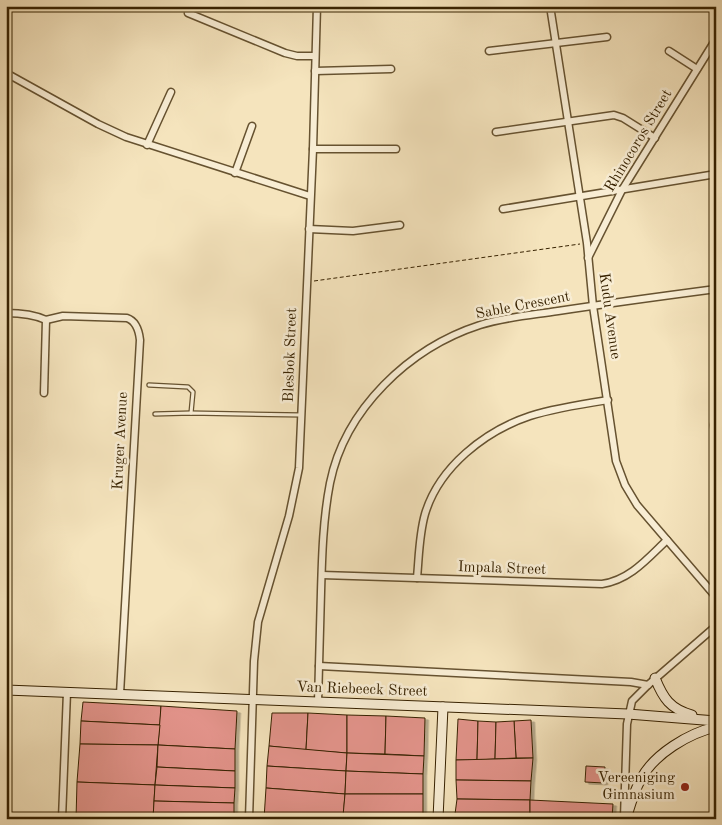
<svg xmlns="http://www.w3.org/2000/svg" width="722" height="825" font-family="'Old Standard TT',serif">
  <defs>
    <filter id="shadow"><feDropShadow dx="3.5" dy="2" stdDeviation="0" flood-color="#0004"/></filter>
  </defs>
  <rect width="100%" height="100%" fill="#f5e4bd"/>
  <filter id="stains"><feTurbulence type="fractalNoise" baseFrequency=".004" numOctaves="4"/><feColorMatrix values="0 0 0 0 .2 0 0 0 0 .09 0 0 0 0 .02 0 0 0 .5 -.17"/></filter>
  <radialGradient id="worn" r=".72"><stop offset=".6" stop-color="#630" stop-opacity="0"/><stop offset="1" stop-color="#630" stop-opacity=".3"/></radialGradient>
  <g fill="#e2938a" stroke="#372201" filter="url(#shadow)">
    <path d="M83,702l78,4 -1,19 -79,-4z"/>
    <path d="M161,706l76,5 -2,38 -77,-4z"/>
    <path d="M272,713h36l-2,37 -37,-4z"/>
    <path d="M308,713l39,2v38l-41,-3z"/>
    <path d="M347,715l39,1 -1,38 -38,-1z"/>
    <path d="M386,716l39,2 -1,38 -39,-2z"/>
    <path d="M458,719l20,2 -1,39h-21z"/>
    <path d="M531,720l2,38h-17l-2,-37z"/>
    <path d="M81,721l79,4 -2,20 -78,-1z"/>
    <path d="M478,721l18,1 -1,37 -18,1z"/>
    <path d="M514,721l2,37 -21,1 1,-37z"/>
    <path d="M80,744l78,1 -3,40 -78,-3z"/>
    <path d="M158,745l77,4v22l-78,-4z"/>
    <path d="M269,746l78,7 -1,18 -79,-5z"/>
    <path d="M347,753l77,3 -1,18 -77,-3z"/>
    <path d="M533,758l-2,23 -75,-1v-20z"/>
    <path d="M267,766l79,5 -1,23 -79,-6z"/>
    <path d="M586,766l19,1 -1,16 -19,-1z"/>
    <path d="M157,767l78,4v17l-80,-3z"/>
    <path d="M346,771l77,3v20h-78z"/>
    <path d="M456,780l75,1 -1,19 -73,-1z"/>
    <path d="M77,782l78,3 -2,34h-77z"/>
    <path d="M155,785l80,3 -1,15 -80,-2z"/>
    <path d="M266,788l79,6 -2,25h-79z"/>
    <path d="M345,794h78v23l-80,-1z"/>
    <path d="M457,799l73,1v17l-75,-3z"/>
    <path d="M530,800l83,4 -1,15h-82z"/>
    <path d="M154,801l80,2v16h-81z"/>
    <path d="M455,814l75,3v2h-75z"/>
    <path d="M343,816l80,1v2h-80z"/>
  </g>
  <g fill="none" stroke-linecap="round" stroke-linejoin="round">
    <g stroke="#665230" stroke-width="5.5">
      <g id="lane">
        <path d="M149,385l39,2 5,5 -2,21"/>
        <path d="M155,414l36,-1 110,2"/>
      </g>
    </g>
    <g stroke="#665230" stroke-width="9">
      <g id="street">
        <path d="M550,6l37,237 6,63 23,155 9,24 12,20 79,92"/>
        <path d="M188,13l97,40 12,3h18"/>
        <path d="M489,51l118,-14"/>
        <path d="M669,51l28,18"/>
        <path d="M315,71l76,-2"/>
        <path d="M6,73l92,51 28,13 184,59"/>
        <path d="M496,132l118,-17 9,3 32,20"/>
        <path d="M147,145l24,-53"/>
        <path d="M313,149h83"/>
        <path d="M235,173l17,-47"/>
        <path d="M503,209l213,-35"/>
        <path d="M309,229l44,2 47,-6"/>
        <path d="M588,258l34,-68 94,-151"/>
        <path d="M6,313c15,0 27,1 40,7l17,-4 64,2c9,3 12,13 13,22l-20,354"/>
        <path d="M44,393l2,-73"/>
        <path d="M716,414l-2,11 2,16"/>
        <path d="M322,575l280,9c28,-4 46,-26 65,-44"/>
        <path d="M417,578c2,-21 2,-43 8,-64 14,-47 60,-83 105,-98 25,-8 52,-12 78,-16"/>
        <path d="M319,666l312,16 17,3"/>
        <path d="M318,702c1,-37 2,-73 3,-110 1,-36 2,-73 9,-109 15,-74 79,-135 150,-158 25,-8 52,-10 78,-14 53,-8 105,-15 158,-22"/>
        <path d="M624,818l3,-94 5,-23 16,-16 68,-59"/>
        <path d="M62,819l5,-127"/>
        <path d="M249,819l5,-158 4,-39 31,-106 10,-48 14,-319 4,-143"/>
      </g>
    </g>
    <g stroke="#372201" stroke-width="11">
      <g id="secondary">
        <path d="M655,678c8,20 15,31 37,37"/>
        <path d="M6,690l622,24 88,7"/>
        <path d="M438,819l5,-112"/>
        <path d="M626,819c4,-13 8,-28 15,-40 13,-25 48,-46 75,-52"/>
      </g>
    </g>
    <path stroke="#372201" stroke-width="1" stroke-dasharray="4 2.5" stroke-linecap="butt" d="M314,281l266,-37"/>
    <use href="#lane" stroke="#f8edd4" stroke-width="3"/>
    <use href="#street" stroke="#f8edd4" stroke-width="6"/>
    <use href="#secondary" stroke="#f8edd4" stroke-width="9"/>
  </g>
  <circle fill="#8f2418" stroke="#f8edd4" stroke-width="2" cx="685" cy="787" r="5"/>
  <g text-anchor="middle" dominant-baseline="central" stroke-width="5" stroke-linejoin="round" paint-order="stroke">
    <g font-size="15" fill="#372201" stroke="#f8edd4">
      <text transform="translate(639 141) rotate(-59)">Rhinocoros Street</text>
      <text transform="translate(523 306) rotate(-11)">Sable Crescent</text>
      <text transform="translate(609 316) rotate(82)">Kudu Avenue</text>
      <text transform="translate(291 355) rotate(-88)">Blesbok Street</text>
      <text transform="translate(121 441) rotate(-87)">Kruger Avenue</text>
      <text transform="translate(502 569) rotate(2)">Impala Street</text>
      <text transform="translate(362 690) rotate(2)">Van Riebeeck Street</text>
    </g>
    <g font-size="15" fill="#372201" stroke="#f8edd4" text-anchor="end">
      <text x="675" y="778">Vereeniging<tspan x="675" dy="17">Gimnasium</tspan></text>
    </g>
  </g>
  <rect width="722" height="825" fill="none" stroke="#f5e4bd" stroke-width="25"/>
  <rect x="8" y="8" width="707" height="810" fill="none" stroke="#372201" stroke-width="2.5"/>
  <rect x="12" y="12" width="697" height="800" fill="none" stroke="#372201"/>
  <rect width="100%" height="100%" filter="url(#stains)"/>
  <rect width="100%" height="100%" fill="url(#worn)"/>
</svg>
